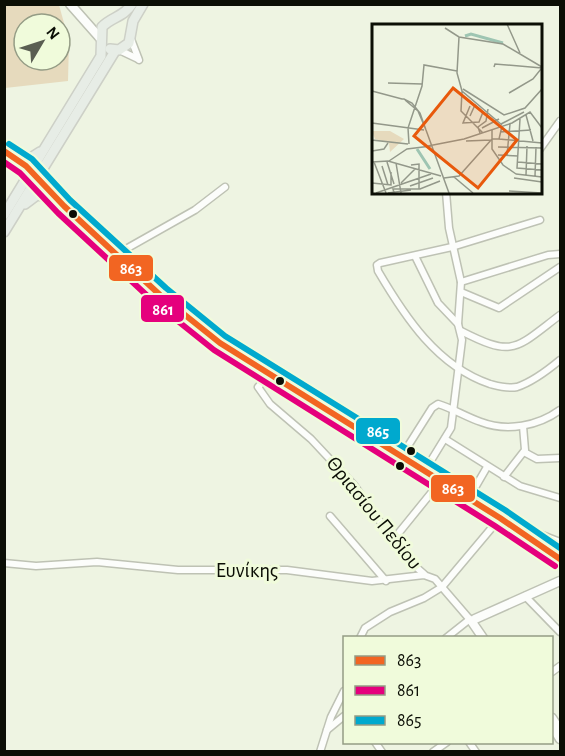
<svg xmlns="http://www.w3.org/2000/svg" width="565" height="756" font-family="'Alegreya Sans',sans-serif">
  <rect width="100%" height="100%" fill="#eef4e2"/>
  <path fill="#e6dabd" fill-rule="evenodd" d="M4,5h55l10,36 -1,40 -63,7zM24,24h36v36h-36z"/>
  <g fill="none" stroke-linecap="round" stroke-linejoin="round">
    <g stroke="#bec2b4" stroke-width="9">
      <g id="street">
        <path d="M131,39l8,21"/>
        <path d="M119,50l19,9"/>
        <path d="M540,149l20,-28"/>
        <path d="M540,220l-88,27 -72,16 -3,2 1,6c27,46 59,95 112,113 8,2 18,5 27,3 15,-5 31,-17 43,-27"/>
        <path d="M117,254l78,-44 30,-23"/>
        <path d="M415,256l23,47 20,21"/>
        <path d="M461,282l87,-27 12,-1"/>
        <path d="M461,292l38,16 61,-41"/>
        <path d="M461,331c53,27 54,18 99,-16"/>
        <path d="M268,376l-10,11 12,17 41,35 43,46 53,74 17,15"/>
        <path d="M445,439l75,47 40,12"/>
        <path d="M524,452l13,7 23,-1"/>
        <path d="M401,457l31,-49 6,-4c14,4 28,13 43,18 26,10 57,4 79,-12"/>
        <path d="M424,472l27,-44 11,-88 -4,-16 3,-42 -12,-54 -3,-36"/>
        <path d="M504,477l21,-27 -2,-24"/>
        <path d="M469,498l18,-31"/>
        <path d="M330,516l56,65"/>
        <path d="M523,533l19,2 18,7"/>
        <path d="M393,540l47,-58"/>
        <path d="M4,563l32,3 61,-4 81,8h109l85,11 52,-6 11,4 37,43"/>
        <path d="M525,596l35,36"/>
        <path d="M360,638l5,-10 25,-16 34,-14 18,-11 58,-69"/>
        <path d="M446,638l24,-19"/>
        <path d="M552,672l8,-6"/>
        <path d="M327,730l17,-14"/>
        <path d="M375,742l7,10"/>
        <path d="M469,742l7,10"/>
        <path d="M320,752l11,-35 13,-26"/>
        <path d="M433,752l14,-10"/>
      </g>
    </g>
    <g stroke="#bec2b4" stroke-width="11">
      <g id="secondary">
        <path d="M70,4l30,34"/>
        <path d="M4,151c24,27 51,47 77,71 46,42 90,87 141,123 109,76 230,136 338,214"/>
        <path d="M14,157l41,38"/>
        <path d="M483,638l-11,-16 3,-3 85,-38"/>
        <path d="M552,718l8,12"/>
        <path d="M552,726l8,13"/>
      </g>
    </g>
    <g stroke="#cdd0c7" stroke-width="12">
      <g id="primary">
        <path d="M110,49l9,1 10,-7 4,-22 10,-17"/>
        <path d="M16,158l13,1 11,-7"/>
        <path d="M25,204l12,-9 13,2"/>
        <path d="M4,215l97,-159 1,-29c9,-10 22,-10 30,-23"/>
        <path d="M4,232l111,-181"/>
      </g>
    </g>
    <use href="#street" stroke="#fcfdfb" stroke-width="6"/>
    <use href="#secondary" stroke="#fcfdfb" stroke-width="8"/>
    <use href="#primary" stroke="#e7ede6" stroke-width="9"/>
    <g stroke="#f0fbdb" stroke-width="10">
      <path id="bus-1" d="M4,151l22,15 38,40 96,89 60,48 280,175 60,41"/>
    </g>
    <g stroke="#f0fbdb" stroke-width="10">
      <path id="bus-2" d="M4,162l16,11 38,40 96,89 60,48 281,176 60,40"/>
    </g>
    <g stroke="#f0fbdb" stroke-width="10">
      <path id="bus-3" d="M9,144l23,15 38,41 96,88 59,48 280,174 55,38"/>
    </g>
    <use href="#bus-1" stroke="#f26522" stroke-width="6"/>
    <use href="#bus-2" stroke="#e5007d" stroke-width="6"/>
    <use href="#bus-3" stroke="#00a9ce" stroke-width="6"/>
  </g>
  <g fill="#0b0e05" stroke="#f0fbdb" stroke-width="2">
    <circle cx="73" cy="214" r="5"/>
    <circle cx="280" cy="381" r="5"/>
    <circle cx="411" cy="451" r="5"/>
    <circle cx="400" cy="466" r="5"/>
  </g>
  <g text-anchor="middle" dominant-baseline="central" stroke-width="6" stroke-linejoin="round" paint-order="stroke">
    <g font-size="21" fill="#0b0e05" stroke="#f0fbdb">
      <text transform="translate(374 513) rotate(51)">Θριασίου Πεδίου</text>
      <text x="247" y="570">Ευνίκης</text>
    </g>
  </g>
  <g transform="translate(372 24)">
    <rect width="170" height="170" fill="#eef4e2"/>
    <path d="M0,107h18l14,8 -14,13 -1,-9 -14,-4z" fill="#e6dabd"/>
    <path fill="none" stroke="#9ec5b2" stroke-width="3" d="M93,12l6,-2 32,9M45,125l13,20"/>
    <path fill="none" stroke="#93988a" stroke-width="1.5" d="M135,0l13,29M73,4l14,9 44,7 39,23M87,13l-2,36 5,18 40,34M122,43l1,-3 47,4M16,59l34,1M91,65l41,26 21,-7 17,-19M0,67l30,8h2l8,4 8,10 6,17 -8,-19 -13,-11M90,67l-1,20 22,22M137,69l24,-14 8,-10M98,82l-7,17 16,-1 4,-10M154,91l7,26M98,92l5,-11 9,8M148,95l-3,49 25,2M0,99l52,7M129,100l23,-12M130,102l-3,13 43,4M110,104l17,-9M54,106l23,63M120,106v19l11,16 13,9M128,108l31,-2M108,109l-2,-6 8,-6 2,-12M0,111v5l36,4M94,117l25,-1M37,120l-1,-16 14,-42 2,-21 33,6M56,122l36,-7 48,-16 18,-11 12,16M126,123l44,1M0,127l12,-2 4,-6M126,131l20,1M135,131l3,-31M17,137l18,-12 24,-3M0,138l16,-1 53,15M2,138l12,31M15,138l7,22M146,138l24,2M24,139l5,30M39,141l8,-1v25M10,142l6,19M144,150l26,3M154,151l1,-29M163,152l1,-29M82,153l19,16M72,154l15,-2 33,-37h7M142,154l28,4M0,159l19,2v-13M29,159l14,-14M38,162l23,-8M137,167l33,2M4,169l55,-19M16,169l23,-3M22,169l-1,-4h27l20,-8"/>
    <path fill="#e8590c" fill-opacity="0.15" stroke="#e8590c" stroke-width="3" d="M81,64l64,52 -39,48 -64,-52z"/>
    <rect width="170" height="170" fill="none" stroke="#0b0e05" stroke-width="3"/>
  </g>
  <g stroke="#f0fbdb" stroke-width="2">
    <rect x="108" y="254" width="46" height="28" rx="6" fill="#f26522"/>
    <rect x="140" y="294" width="45" height="29" rx="6" fill="#e5007d"/>
    <rect x="355" y="417" width="46" height="28" rx="6" fill="#00a9ce"/>
    <rect x="430" y="474" width="46" height="29" rx="6" fill="#f26522"/>
  </g>
  <g font-size="16" text-anchor="middle" font-weight="bold" fill="#fff">
    <text x="131" y="274">863</text>
    <text x="163" y="315">861</text>
    <text x="378" y="437">865</text>
    <text x="453" y="494">863</text>
  </g>
  <rect width="565" height="756" fill="none" stroke="#0b0e05" stroke-width="12"/>
  <rect x="343" y="636" width="210" height="108" fill="#f0fbdb" stroke="#949c85" stroke-width="1.5"/>
  <rect x="355" y="656" width="30" height="9" fill="#f26522" stroke="#949c85" stroke-width="1.5"/>
  <text x="397" y="666" font-size="18" fill="#0b0e05">863</text>
  <rect x="355" y="686" width="30" height="9" fill="#e5007d" stroke="#949c85" stroke-width="1.5"/>
  <text x="397" y="696" font-size="18" fill="#0b0e05">861</text>
  <rect x="355" y="716" width="30" height="9" fill="#00a9ce" stroke="#949c85" stroke-width="1.5"/>
  <text x="397" y="726" font-size="18" fill="#0b0e05">865</text>
  <g transform="translate(42 42) rotate(51)"><circle r="28" fill="#f0fbdb" stroke="#949c85" stroke-width="1.5"/>
  <path d="M0-4.5L10 22L0 15L-10 22Z" fill="#5a5e52"/>
  <text y="-9" font-size="16" font-weight="bold" text-anchor="middle" fill="#0b0e05">N</text>
  </g>
</svg>
